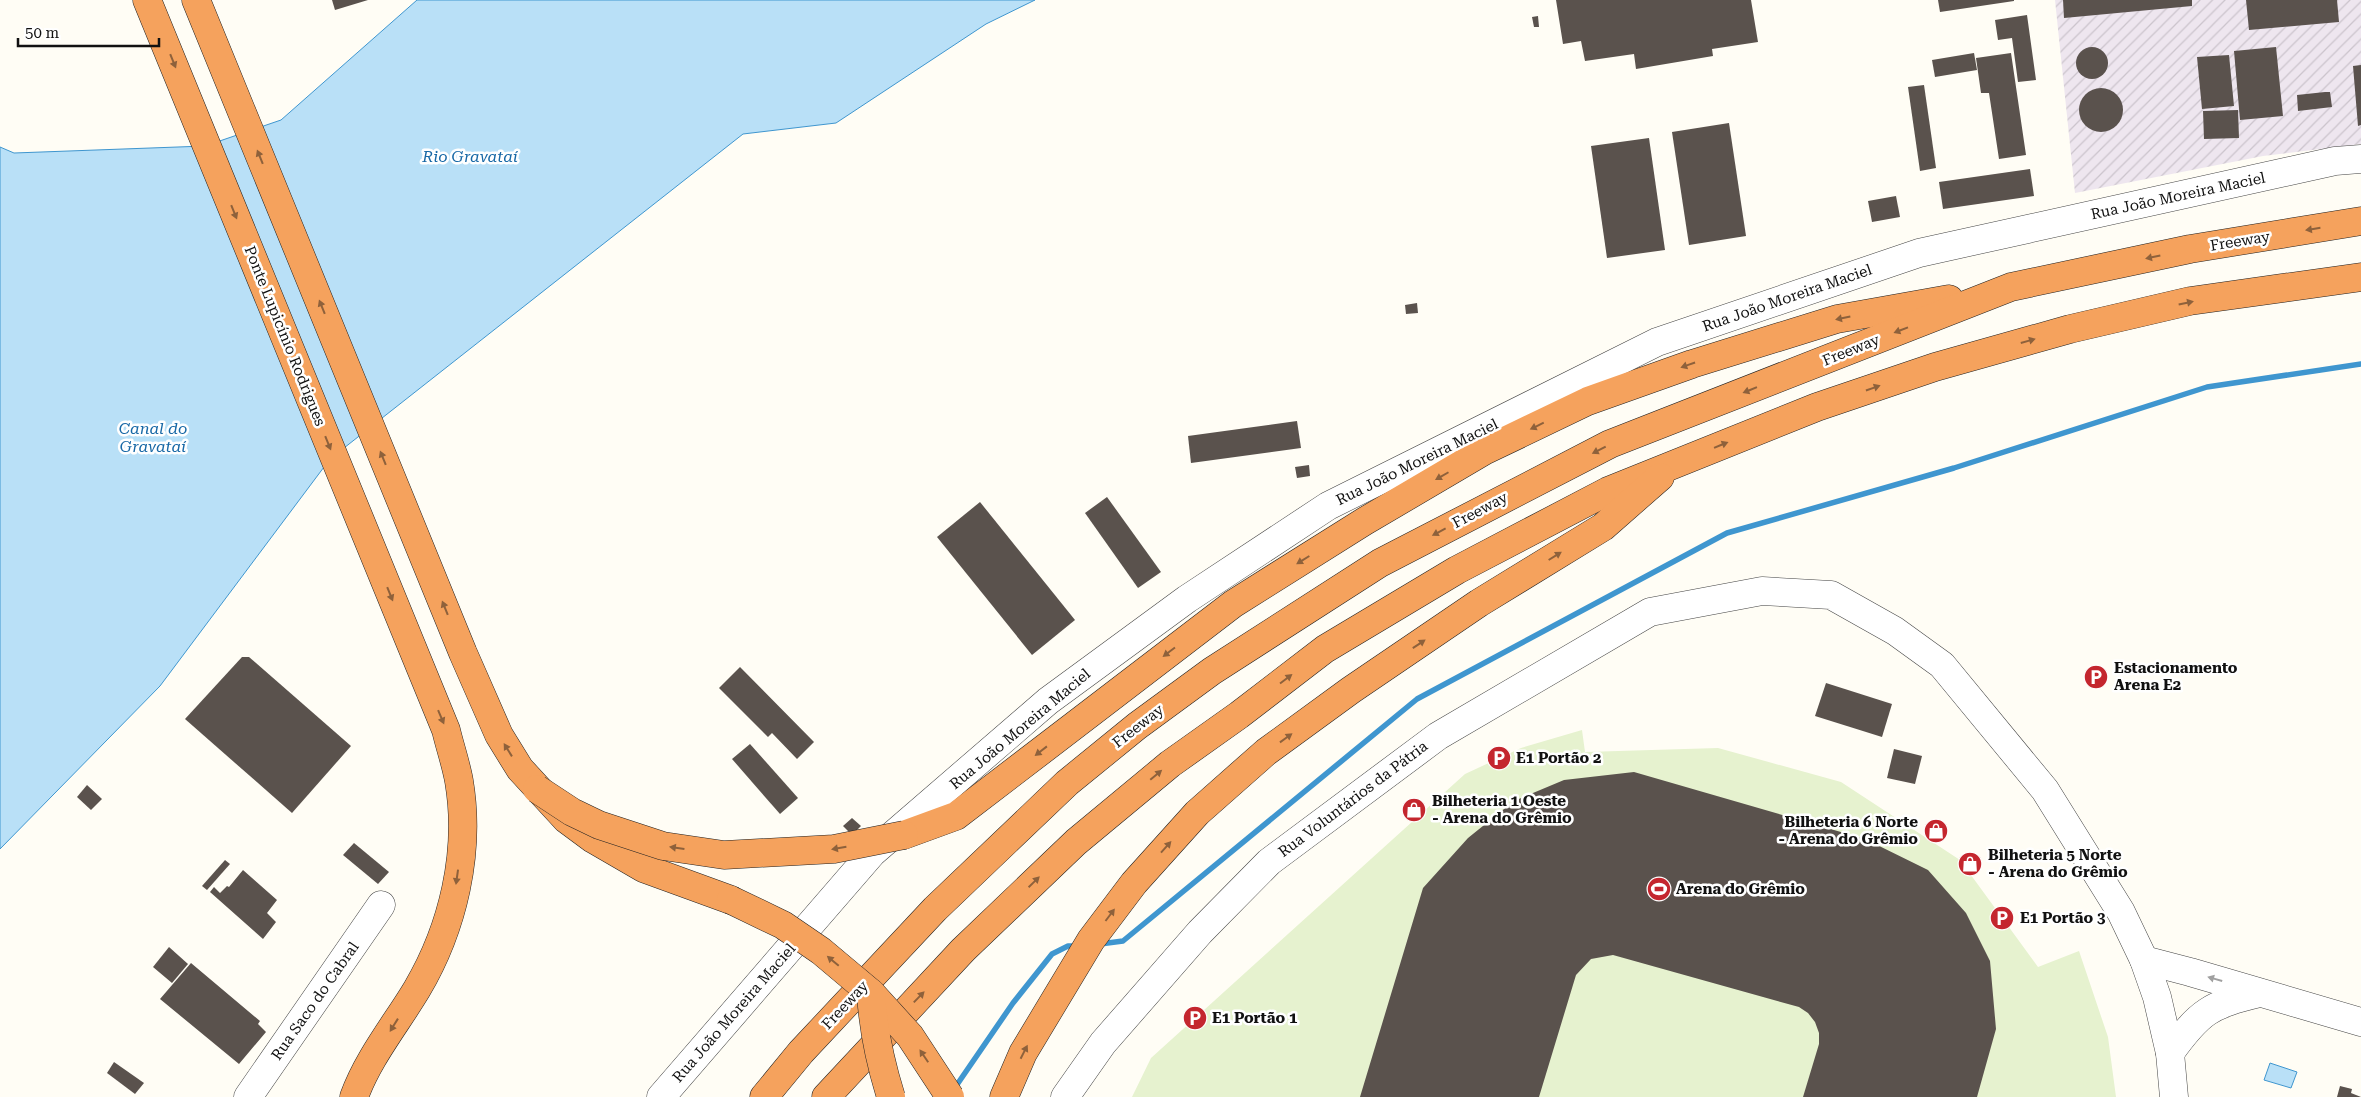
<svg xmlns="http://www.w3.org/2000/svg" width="2361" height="1097" font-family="'Roboto Serif',serif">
  <defs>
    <pattern id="industrial-furrows" width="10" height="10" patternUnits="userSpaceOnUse" patternTransform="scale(1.25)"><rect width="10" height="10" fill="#eee6ef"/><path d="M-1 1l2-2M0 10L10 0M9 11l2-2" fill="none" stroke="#cbc4cc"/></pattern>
  </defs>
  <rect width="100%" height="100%" fill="#fffdf5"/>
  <path fill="url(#industrial-furrows)" d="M2055,0h306v144l-98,12 -188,37z"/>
  <path fill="#e6f2cf" d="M1582,730l3,22 133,-4 123,34 119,78 78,107 41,-16 29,86 8,60h-984l19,-39 314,-284 56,-26z"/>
  <g fill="#b9e0f7" stroke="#3f96cf">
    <path d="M417,0h618l-49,24 -150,99 -93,11 -413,325 -170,227 -160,163v-702l14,6 191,-7 76,-26z"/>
    <path d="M2270,1063l27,9 -6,16 -27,-8z"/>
  </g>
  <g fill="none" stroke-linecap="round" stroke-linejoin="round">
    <g stroke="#3f96cf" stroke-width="5.5">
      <path d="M1100,944l23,-3 294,-242 310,-166 227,-65 253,-81 154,-23"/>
      <path d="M954,1089l59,-86 39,-49 16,-8h11"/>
    </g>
  </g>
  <g fill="#5a524d">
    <path d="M332,0h36l-33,10z"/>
    <path d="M1556,0h195l7,42 -46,7 1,7 -77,13 -2,-15 -49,7 -4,-20 -18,3z"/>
    <path d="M1938,0h76v1l-74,11z"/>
    <path d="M2063,0h129v6l-128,12z"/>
    <path d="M2246,0h91l2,22 -90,8z"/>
    <path d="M2027,15l9,65 -18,2 -6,-44 -14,2 -3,-20z"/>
    <path d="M1538,16l1,11h-5l-2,-10z"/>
    <circle cx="2092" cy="63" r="16"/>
    <path d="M2276,47l7,69 -43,4 -6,-69z"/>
    <path d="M1974,53l3,17 -42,7 -3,-17z"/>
    <path d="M2011,53l15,102 -27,4 -10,-66h-8l-5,-35z"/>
    <path d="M2229,55l5,51 -32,3 -5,-52z"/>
    <path d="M2361,65v60l-3,1 -5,-60z"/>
    <path d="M1924,85l12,83 -16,3 -12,-84z"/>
    <circle cx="2101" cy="110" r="22"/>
    <path d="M2325,92h5l2,15 -34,4 -1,-16z"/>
    <path d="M2238,110l1,28 -35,1 -1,-28z"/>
    <path d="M1729,123l17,113 -57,9 -17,-113z"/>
    <path d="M1649,138l16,112 -58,8 -16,-112z"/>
    <path d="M2030,169l4,27 -91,13 -4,-27z"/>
    <path d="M1896,196l4,21 -28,5 -4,-21z"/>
    <path d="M1417,303l1,10 -12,1 -1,-9z"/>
    <path d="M1297,421l4,27 -110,15 -3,-27z"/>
    <path d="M1309,465l1,11 -13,2 -2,-11z"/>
    <path d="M1107,497l54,75 -23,16 -53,-75z"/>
    <path d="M980,502l95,118 -43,35 -95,-118z"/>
    <path d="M242,657h7l102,89 -59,67 -107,-94z"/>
    <path d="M740,667l74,75 -17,17 -25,-26 -4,4 -49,-49z"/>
    <path d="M1826,683l66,21 -10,33 -67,-21z"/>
    <path d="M750,744l48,54 -18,16 -48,-55z"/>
    <path d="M1894,749l28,7 -7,28 -28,-6z"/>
    <path d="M1634,772l231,67 63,31 38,43 24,48 6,68 -19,68h-174l16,-53v-11l-4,-11 -7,-9 -9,-6 -186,-52 -22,4 -15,16 -37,122h-179l63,-209 45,-50 46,-37 50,-21z"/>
    <path d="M87,785l15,14 -11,11 -14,-13z"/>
    <path d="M852,818l9,8 -9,9 -9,-9z"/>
    <path d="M354,843l35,29 -11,12 -35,-29z"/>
    <path d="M225,860l5,4 -23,26 -5,-4z"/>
    <path d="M243,870l34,30 -10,13 9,9 -13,17 -53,-47 4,-5 6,6 7,-7 2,1z"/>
    <path d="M169,947l19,17 -16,19 -19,-16z"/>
    <path d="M191,963l69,58 -2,3 8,8 -27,32 -79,-65z"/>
    <path d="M114,1062l30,21 -9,11 -28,-21z"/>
    <path d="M2340,1086l12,3 -1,4 10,4h-24z"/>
  </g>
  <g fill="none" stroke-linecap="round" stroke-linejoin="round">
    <g stroke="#444" stroke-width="29">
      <g id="minor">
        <path d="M2144,960l46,12 171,50"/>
        <path d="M2170,1053c30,-42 40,-48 90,-60"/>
        <path d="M248,1097l133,-192"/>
        <path d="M661,1097l211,-244 176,-152 139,-102 141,-93 329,-164 262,-89 416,-92 26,-2"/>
        <path d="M1065,1097l38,-54 97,-111 69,-70 169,-126 212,-124 112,-21 69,4 64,36 47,34 103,125 76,122 23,48 13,37 13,56 4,44"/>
      </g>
    </g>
    <g stroke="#222" stroke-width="29">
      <g id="highway">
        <path d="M147,0l299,730c4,17 10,34 13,51 12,71 -6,147 -42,208 -21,35 -49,69 -63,108"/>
        <path d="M196,0l267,653 36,82 21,34 46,50 27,20 50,29 88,32"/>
        <path d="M904,835l52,-19 277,-212 132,-83 119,-70 104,-50 104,-37 145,-45 112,-20"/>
        <path d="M764,1097l37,-45 134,-143 132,-126 70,-57 75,-55 168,-108 230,-119 401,-157 179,-38 171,-28"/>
        <path d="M826,1097l137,-147 113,-108 94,-78 69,-49 86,-66 132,-79 151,-79 209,-84 118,-40 135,-38 120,-28 171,-24"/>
        <path d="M1004,1097l19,-44 68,-113 43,-57 63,-70 69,-61 85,-62 128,-87 124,-76 57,-50"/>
      </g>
    </g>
    <use href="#minor" stroke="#fff" stroke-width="28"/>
    <use href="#highway" stroke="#f5a25d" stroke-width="28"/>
    <g stroke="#222" stroke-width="29" stroke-linecap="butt">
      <g id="highway-bridge">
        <path d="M537,789l35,23 27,13 64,21 61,9 110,-6 70,-14"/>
        <path d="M731,900l52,25 38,26 50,42 39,43 40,61"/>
        <path d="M871,993c2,36 9,69 20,104"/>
      </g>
    </g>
    <use href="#highway-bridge" stroke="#f5a25d" stroke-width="28"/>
  </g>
  <defs><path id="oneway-solid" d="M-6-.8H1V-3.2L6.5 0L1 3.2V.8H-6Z" transform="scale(1.25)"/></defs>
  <g fill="#8e613b">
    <use href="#oneway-solid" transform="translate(173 61) rotate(68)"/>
    <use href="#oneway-solid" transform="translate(260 157) rotate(-112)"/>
    <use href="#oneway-solid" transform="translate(234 212) rotate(68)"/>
    <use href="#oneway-solid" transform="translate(2313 229) rotate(171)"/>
    <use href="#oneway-solid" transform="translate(2153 257) rotate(168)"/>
    <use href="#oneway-solid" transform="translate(2186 303) rotate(-12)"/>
    <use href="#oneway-solid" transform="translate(322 307) rotate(-112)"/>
    <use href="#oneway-solid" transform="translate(1843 318) rotate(168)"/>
    <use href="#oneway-solid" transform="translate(1901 330) rotate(159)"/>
    <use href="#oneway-solid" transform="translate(2028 341) rotate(-16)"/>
    <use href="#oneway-solid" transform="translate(1688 365) rotate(161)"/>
    <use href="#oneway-solid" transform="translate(1873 388) rotate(-19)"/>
    <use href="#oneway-solid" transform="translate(1750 390) rotate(158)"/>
    <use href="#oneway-solid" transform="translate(1537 426) rotate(154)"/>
    <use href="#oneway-solid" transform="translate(328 443) rotate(68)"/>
    <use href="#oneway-solid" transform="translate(1721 445) rotate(-22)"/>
    <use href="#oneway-solid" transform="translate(1599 450) rotate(153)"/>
    <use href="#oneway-solid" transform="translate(383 458) rotate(-112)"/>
    <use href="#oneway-solid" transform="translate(1442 476) rotate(150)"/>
    <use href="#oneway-solid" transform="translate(1439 532) rotate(152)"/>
    <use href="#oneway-solid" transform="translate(1555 556) rotate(-32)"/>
    <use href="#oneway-solid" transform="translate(1303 560) rotate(148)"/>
    <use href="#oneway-solid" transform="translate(390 594) rotate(68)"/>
    <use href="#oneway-solid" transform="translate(445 608) rotate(-112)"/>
    <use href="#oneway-solid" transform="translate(1419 644) rotate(-34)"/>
    <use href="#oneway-solid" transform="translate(1169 652) rotate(143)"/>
    <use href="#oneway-solid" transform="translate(1286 679) rotate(-37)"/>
    <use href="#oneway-solid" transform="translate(441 717) rotate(67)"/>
    <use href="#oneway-solid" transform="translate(1286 738) rotate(-36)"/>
    <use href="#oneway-solid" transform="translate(508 750) rotate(-122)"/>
    <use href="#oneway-solid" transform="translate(1041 751) rotate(142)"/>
    <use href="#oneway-solid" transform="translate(1156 775) rotate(-40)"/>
    <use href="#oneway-solid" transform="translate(1166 847) rotate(-48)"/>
    <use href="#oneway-solid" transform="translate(677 848) rotate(-172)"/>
    <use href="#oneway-solid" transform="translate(839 848) rotate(170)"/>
    <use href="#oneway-solid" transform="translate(457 877) rotate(98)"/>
    <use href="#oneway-solid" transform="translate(1034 882) rotate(-44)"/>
    <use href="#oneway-solid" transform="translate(1110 915) rotate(-53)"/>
    <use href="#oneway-solid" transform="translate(833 961) rotate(-140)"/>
    <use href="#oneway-solid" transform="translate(919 997) rotate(-46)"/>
    <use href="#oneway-solid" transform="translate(394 1025) rotate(122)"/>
    <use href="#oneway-solid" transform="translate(1024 1052) rotate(-63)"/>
    <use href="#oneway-solid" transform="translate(924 1056) rotate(-124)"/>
  </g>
  <use fill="#a0a0a0" href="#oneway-solid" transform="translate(2215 979) rotate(-164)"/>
  <defs>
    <g id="parking-disc" transform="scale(1.25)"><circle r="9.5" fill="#c4262e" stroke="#fff"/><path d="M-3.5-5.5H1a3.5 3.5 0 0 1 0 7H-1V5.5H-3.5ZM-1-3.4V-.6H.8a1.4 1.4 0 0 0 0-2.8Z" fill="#fff"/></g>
    <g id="shop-disc" transform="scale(1.25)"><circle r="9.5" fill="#c4262e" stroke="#fff"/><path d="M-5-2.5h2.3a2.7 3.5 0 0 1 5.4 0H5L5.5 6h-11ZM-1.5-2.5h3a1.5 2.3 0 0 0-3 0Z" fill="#fff"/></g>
    <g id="stadium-disc" transform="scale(1.25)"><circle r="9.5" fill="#c4262e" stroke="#fff"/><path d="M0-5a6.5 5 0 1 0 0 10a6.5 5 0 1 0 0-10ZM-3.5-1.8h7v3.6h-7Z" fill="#fff"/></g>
  </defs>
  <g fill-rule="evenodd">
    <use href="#parking-disc" x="2096" y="677"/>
    <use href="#parking-disc" x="1499" y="758"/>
    <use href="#shop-disc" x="1414" y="810"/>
    <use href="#shop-disc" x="1936" y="831"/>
    <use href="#shop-disc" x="1970" y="864"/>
    <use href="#stadium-disc" x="1659" y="889"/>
    <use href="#parking-disc" x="2002" y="918"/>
    <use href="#parking-disc" x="1195" y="1018"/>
  </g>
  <g text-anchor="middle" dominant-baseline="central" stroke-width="5" stroke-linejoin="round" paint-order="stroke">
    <g font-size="15" fill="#111" stroke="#fff">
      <text transform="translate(2178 196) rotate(-12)">Rua João Moreira Maciel</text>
      <text transform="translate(2240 241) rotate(-9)">Freeway</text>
      <text transform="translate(1787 298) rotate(-19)">Rua João Moreira Maciel</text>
      <text transform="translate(285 336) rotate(68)">Ponte Lupicínio Rodrigues</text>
      <text transform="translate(1851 350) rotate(-22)">Freeway</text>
      <text transform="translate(1417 462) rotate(-26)">Rua João Moreira Maciel</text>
      <text transform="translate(1480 510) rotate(-28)">Freeway</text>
      <text transform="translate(1138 726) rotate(-38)">Freeway</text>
      <text transform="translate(1020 729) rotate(-40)">Rua João Moreira Maciel</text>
      <text transform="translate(1353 799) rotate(-37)">Rua Voluntários da Pátria</text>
      <text transform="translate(315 1001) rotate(-55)">Rua Saco do Cabral</text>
      <text transform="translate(845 1005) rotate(-47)">Freeway</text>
      <text transform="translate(734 1013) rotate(-49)">Rua João Moreira Maciel</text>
    </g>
    <g font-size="15" font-weight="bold" fill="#111" stroke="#fff" text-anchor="start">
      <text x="2114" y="668">Estacionamento<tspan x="2114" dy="17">Arena E2</tspan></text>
      <text x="1516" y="758">E1 Portão 2</text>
      <text x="1432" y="801">Bilheteria 1 Oeste<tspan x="1432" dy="17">- Arena do Grêmio</tspan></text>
      <text x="1918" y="822" text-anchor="end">Bilheteria 6 Norte<tspan x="1918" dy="17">- Arena do Grêmio</tspan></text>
      <text x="1988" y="855">Bilheteria 5 Norte<tspan x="1988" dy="17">- Arena do Grêmio</tspan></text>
      <text x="1676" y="889">Arena do Grêmio</text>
      <text x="2020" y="918">E1 Portão 3</text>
      <text x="1212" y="1018">E1 Portão 1</text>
    </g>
    <g font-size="16" font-style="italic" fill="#1768a6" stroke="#fff">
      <text x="470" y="156">Rio Gravataí</text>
      <text x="153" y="428">Canal do<tspan x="153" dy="18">Gravataí</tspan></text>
    </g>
  </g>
  <path d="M18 38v8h141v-8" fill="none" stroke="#111111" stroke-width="2.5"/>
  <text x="25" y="38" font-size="15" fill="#111111" stroke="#ffffff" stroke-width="4" paint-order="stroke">50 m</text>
</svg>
